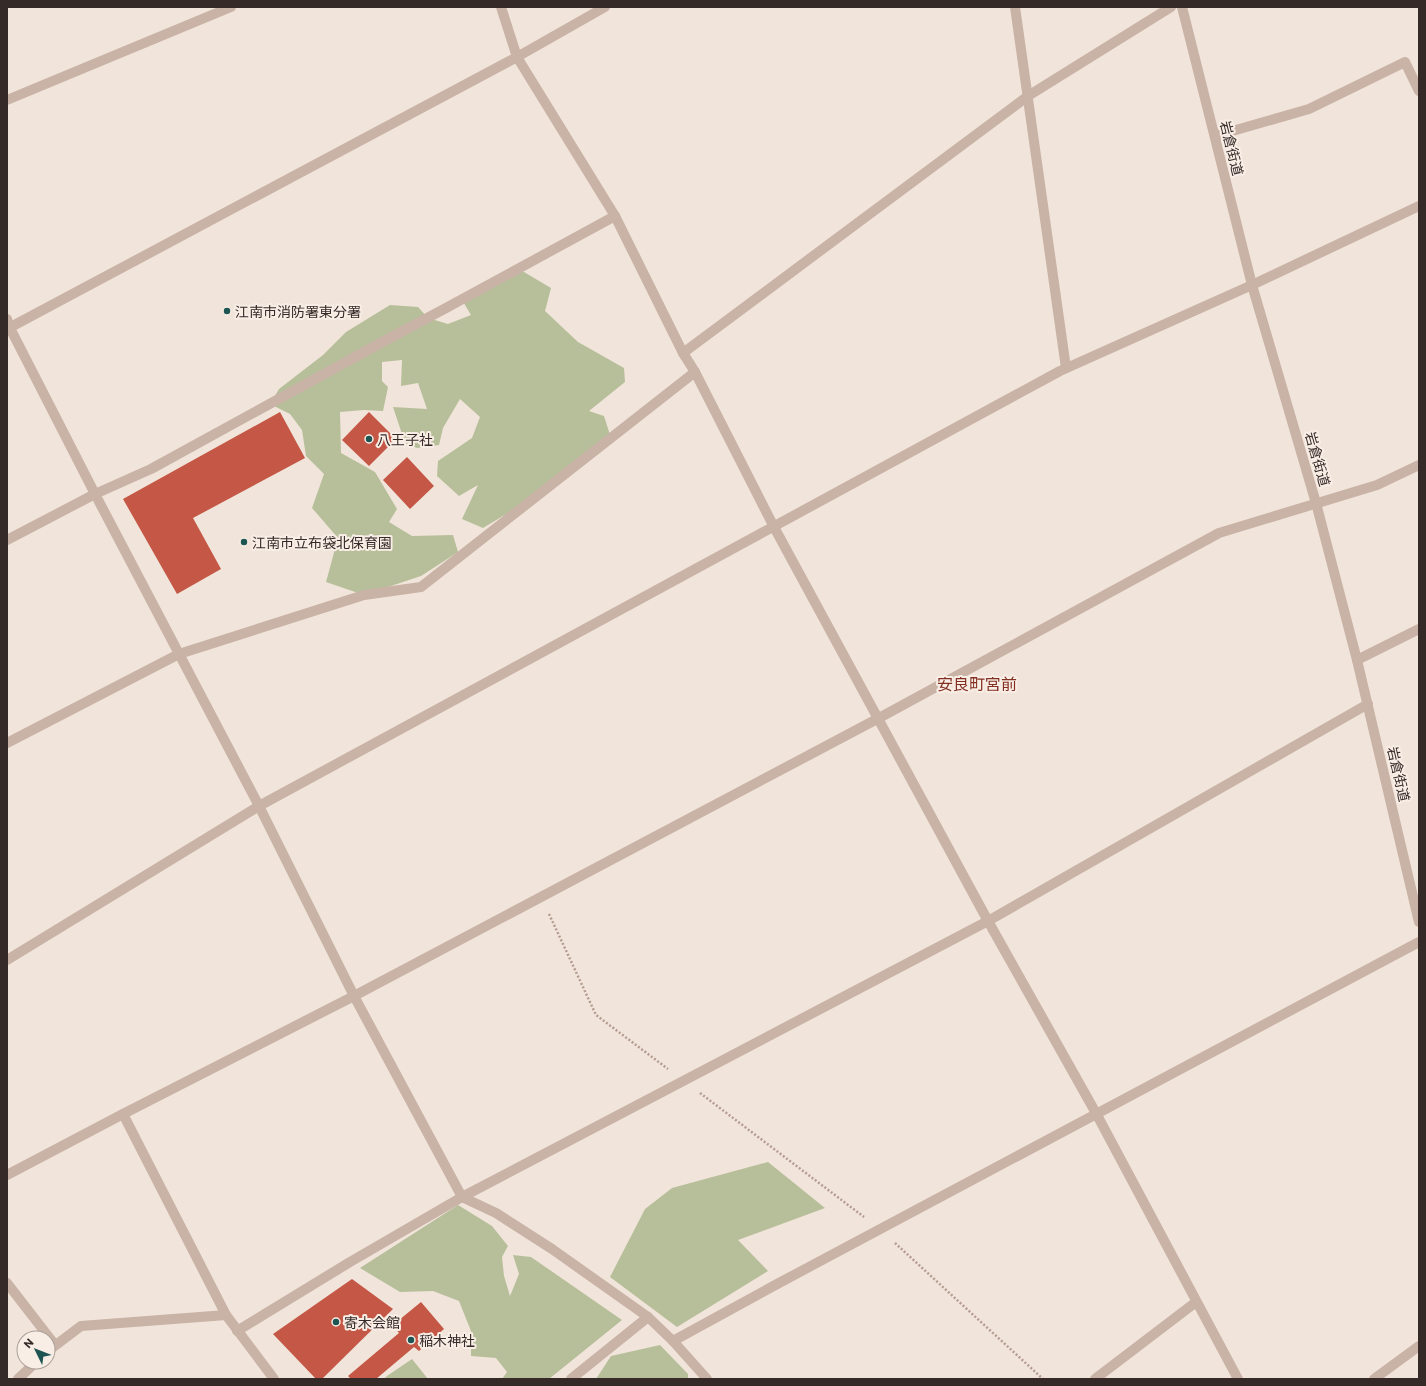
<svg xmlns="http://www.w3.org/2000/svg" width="1426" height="1386" font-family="Commissioner,'Noto Sans JP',sans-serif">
  <rect width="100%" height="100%" fill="#f1e4da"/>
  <g fill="#b7bf9a">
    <path d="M519,269l32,19 -6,23 33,31 46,26 1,14 -36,29 15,5 7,22 -73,57 -55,33 -21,-9 16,-34 -19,11 -22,-20 1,-15 34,-23 8,-21 -20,-18 -17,29 -4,17 -22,3 -12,-5 -12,-36 34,2 -9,-26 -17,3 1,-26 -20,2v19l6,6 -5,24 -19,-1 -24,2 1,41 34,19 22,37 -8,13 23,14 41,-1 5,17 -37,24 -57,19 -38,-13 12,-44 -26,-30 12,-34 -18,-18 -4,-26 -12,-16 -20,-10 9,-15 44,-34 23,-23 44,-27 28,2 10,11 20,6 23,-9 -9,-15z"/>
    <path d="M768,1162l57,46 -87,32 30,31 -91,56 -67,-50 35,-68 27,-21z"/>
    <path d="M458,1205l34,21 16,20 -6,11 2,19 6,20 9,-22 -6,-19 18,2 91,63 -73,59h-47l5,-7 -11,-14 -25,-2v-25l-12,-30 -26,-10 -33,1 -40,-24z"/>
    <path d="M660,1345l28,29v5h-92l15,-23z"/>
    <path d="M412,1359l16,20h-44l3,-3z"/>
  </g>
  <g fill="#c45745">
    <path d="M280,412l25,46 -112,60 28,51 -44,25 -54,-95z"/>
    <path d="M369,412l27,27 -27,27 -27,-26z"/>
    <path d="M407,457l27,29 -24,23 -27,-29z"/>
    <path d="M352,1279l41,30 -71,70h-6l-43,-45z"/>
    <path d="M421,1302l23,27 -25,22 -5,-4 -38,32h-25l-3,-3 51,-43 -6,-8z"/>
  </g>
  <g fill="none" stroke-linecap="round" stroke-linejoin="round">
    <g stroke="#b49c90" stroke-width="2.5" stroke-dasharray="2 2" stroke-linecap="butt">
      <path d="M549,914l47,101 72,54"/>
      <path d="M700,1093l164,124"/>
      <path d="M895,1243l148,136"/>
    </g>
    <g stroke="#c9b2a6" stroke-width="10">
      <path d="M501,7l16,50 98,159 68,137 12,19 79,155 214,394 109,194 141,264"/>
      <path d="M1015,7l51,361"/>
      <path d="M1182,7l70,278 64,218 41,157 62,262"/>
      <path d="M7,100l224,-93"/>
      <path d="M1215,136l94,-27 96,-47 14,29"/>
      <path d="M7,319l3,9 85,166 164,312 95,190 108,201 34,16 56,36 96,68 25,24 34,38"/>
      <path d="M7,329l510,-272 88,-50"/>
      <path d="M683,353l345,-257 143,-89"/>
      <path d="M7,540l88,-46 56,-25 237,-130 58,-31 169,-92"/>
      <path d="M1357,660l62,-31"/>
      <path d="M7,743l172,-89 185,-59 57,-8 274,-215"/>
      <path d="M7,960l252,-154 801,-435 192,-86 167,-79"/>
      <path d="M123,1114l103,201"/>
      <path d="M7,1175l116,-61 231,-118 187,-99 338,-179 340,-185 158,-48 42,-20"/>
      <path d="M7,1283l48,62"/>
      <path d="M237,1331l113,-69 112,-65 526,-276 380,-217"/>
      <path d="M673,1341l106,-58 640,-341"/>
      <path d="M48,1351l33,-25 145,-11 48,64"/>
      <path d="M18,1379l18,-17"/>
      <path d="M571,1379l77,-62"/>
      <path d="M1095,1379l101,-77"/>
      <path d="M1374,1379l45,-33"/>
    </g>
  </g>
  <g fill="#1d5553" stroke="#f9eee6" stroke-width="1.5">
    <circle cx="227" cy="311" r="4"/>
    <circle cx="369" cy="439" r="4"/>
    <circle cx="244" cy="542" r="4"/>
    <circle cx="336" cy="1322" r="4"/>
    <circle cx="411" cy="1340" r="4"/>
  </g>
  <g text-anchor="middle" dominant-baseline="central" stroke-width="4" stroke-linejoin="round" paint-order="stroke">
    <g font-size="14" fill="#352a27" stroke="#f9eee6">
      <text transform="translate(1232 148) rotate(76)">岩倉街道</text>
      <text transform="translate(1318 459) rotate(74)">岩倉街道</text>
      <text transform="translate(1399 774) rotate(77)">岩倉街道</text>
    </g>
    <g font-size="14" fill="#352a27" stroke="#f9eee6" text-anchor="start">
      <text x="235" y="311">江南市消防署東分署</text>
      <text x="377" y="439">八王子社</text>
      <text x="252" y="542">江南市立布袋北保育園</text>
      <text x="344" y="1322">寄木会館</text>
      <text x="419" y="1340">稲木神社</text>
    </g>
    <g font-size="16" fill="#822f22" stroke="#f9eee6">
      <text x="977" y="683">安良町宮前</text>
    </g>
  </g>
  <rect width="1426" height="1386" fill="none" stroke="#352a27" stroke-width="16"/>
  <g transform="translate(36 1350) rotate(313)"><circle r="19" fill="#f9eee6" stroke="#aba09a"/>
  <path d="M0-3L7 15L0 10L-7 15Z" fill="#1d5553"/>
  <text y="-6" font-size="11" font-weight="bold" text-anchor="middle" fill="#352a27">N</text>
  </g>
</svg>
